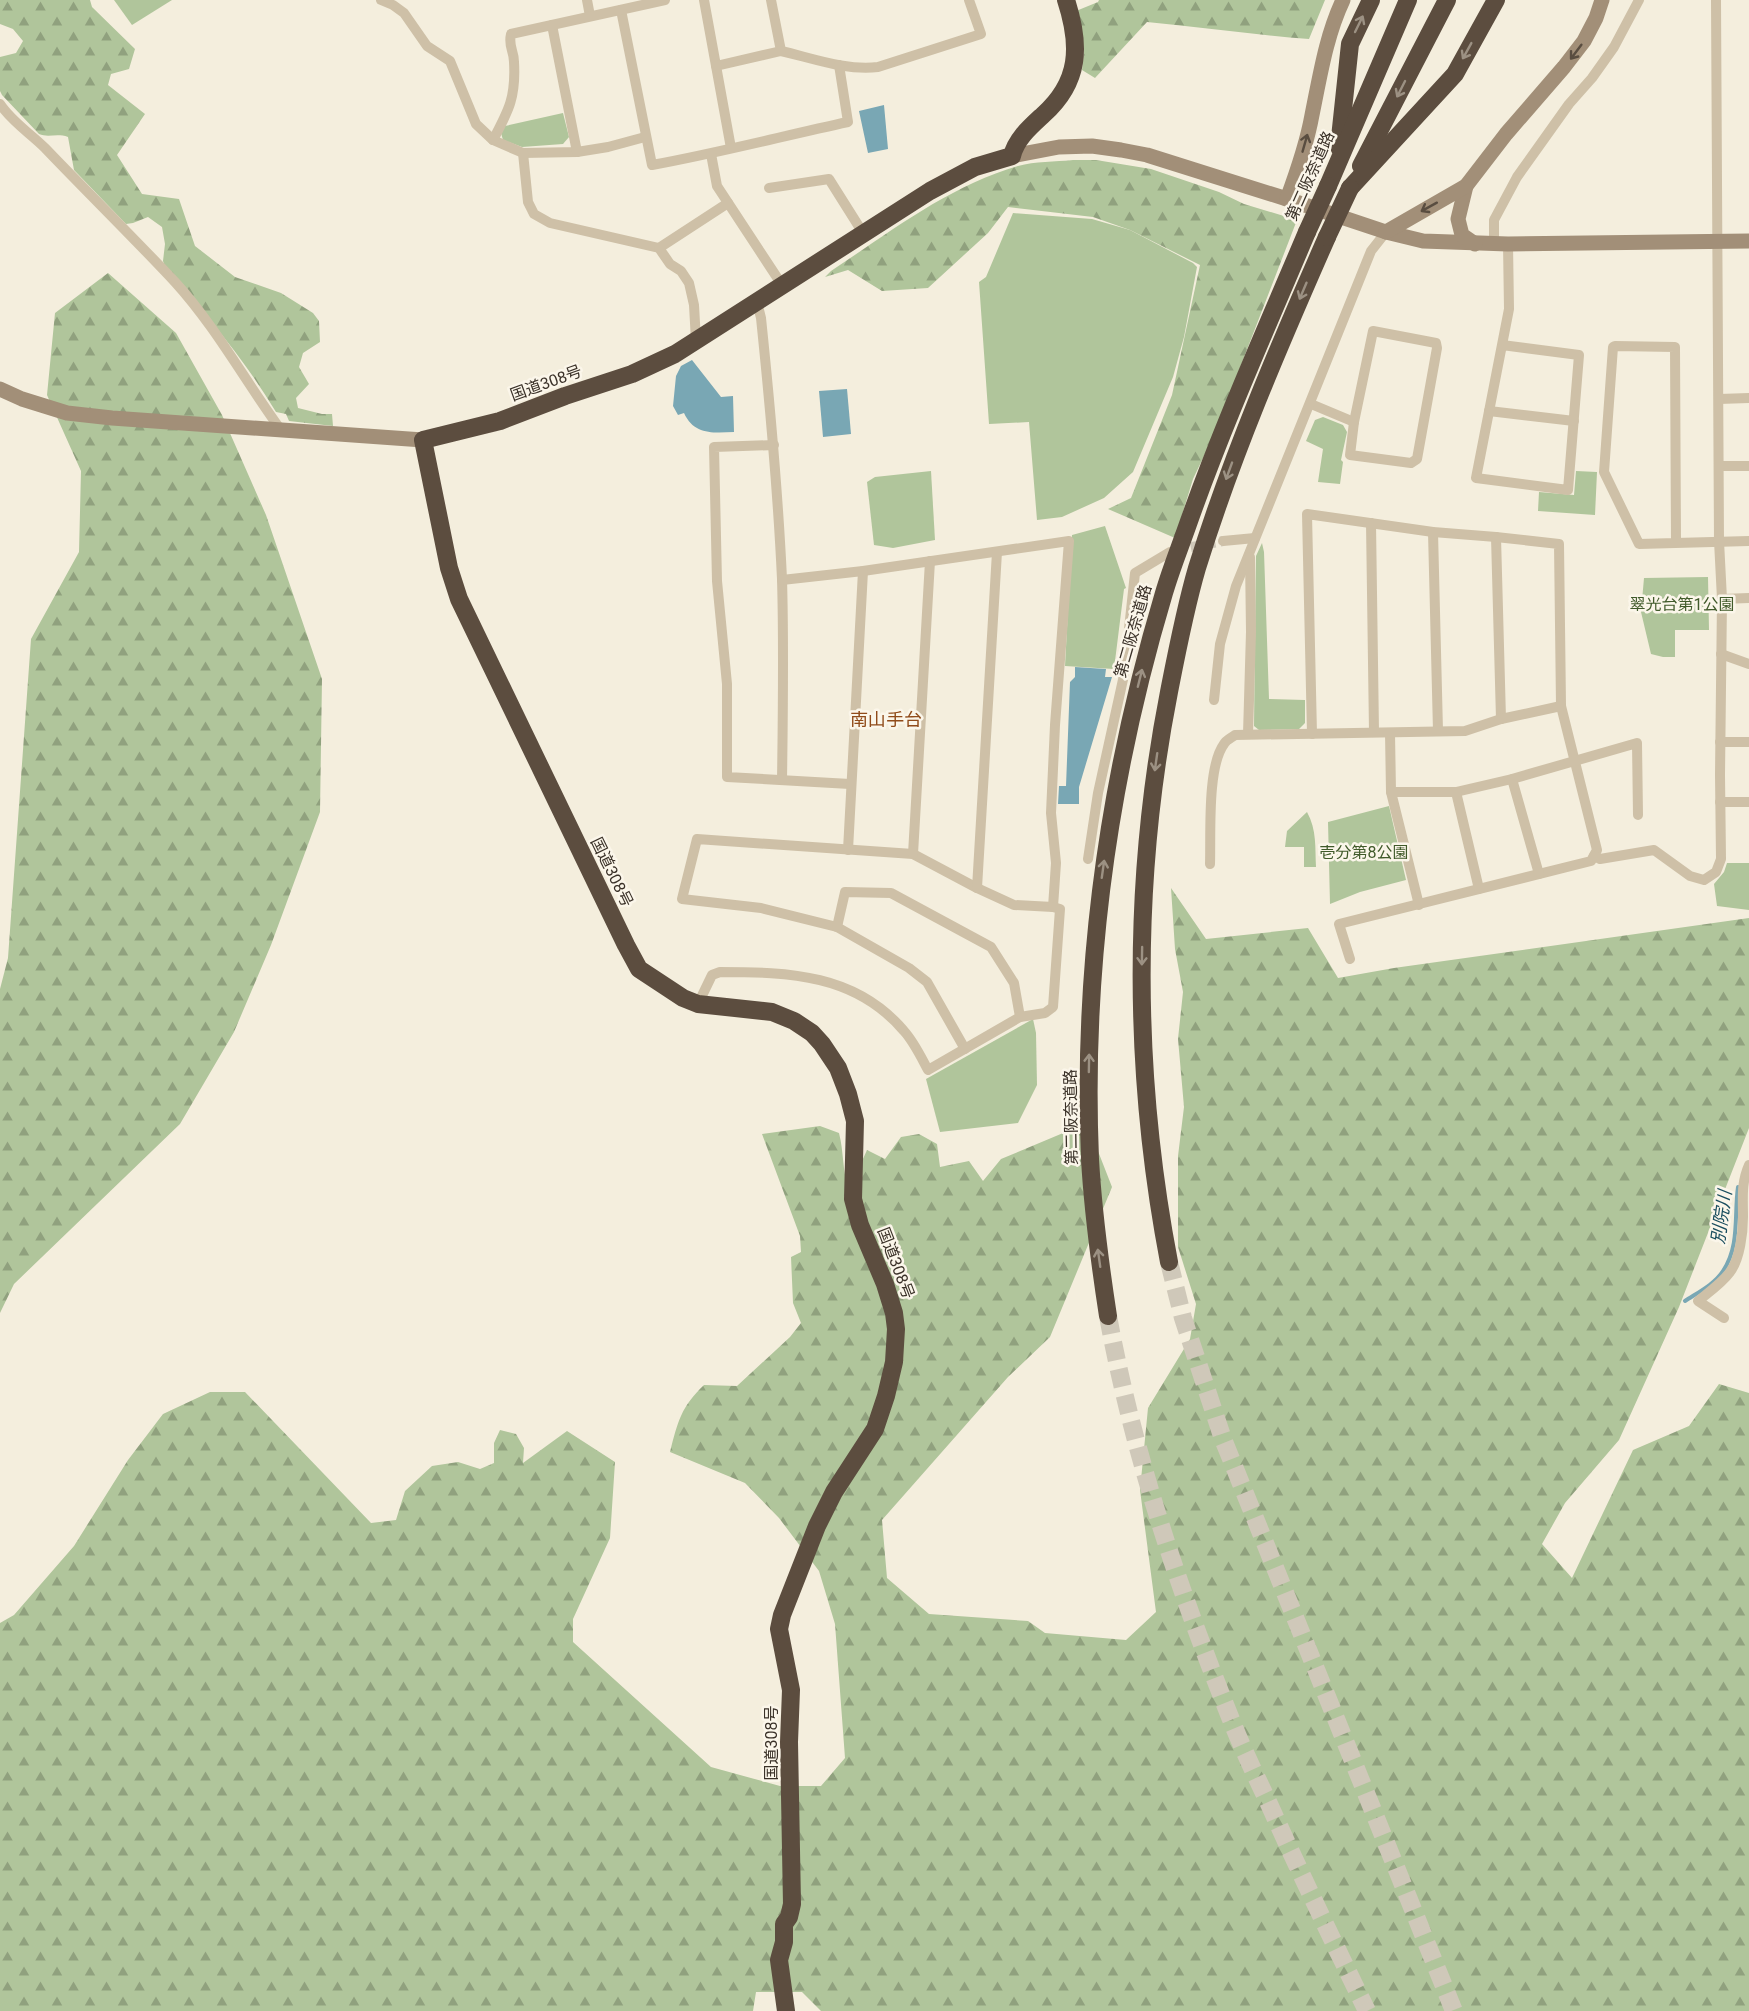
<svg xmlns="http://www.w3.org/2000/svg" width="1749" height="2011" font-family="Roboto,'Noto Sans JP',sans-serif">
  <defs>
    <pattern id="forest-firs" width="22" height="20" patternUnits="userSpaceOnUse" patternTransform="scale(1.5)"><rect width="22" height="20" fill="#b0c59b"/><path d="M5 1l3.5 6h-7zM16 11l3.5 6h-7z" fill="#90a17e"/></pattern>
  </defs>
  <rect width="100%" height="100%" fill="#f4eedd"/>
  <g fill="#b0c59b">
    <path d="M114,0h58l-40,25z"/>
    <path d="M563,113l6,24 -6,7 -41,3 -19,-7 -2,-7 4,-7z"/>
    <path d="M1013,213l79,6 38,11 63,33 4,4 -13,70 -11,40 -40,95 -29,26 -42,19 -25,3 -8,-98 -40,2 -10,-142 7,-5z"/>
    <path d="M1323,417l20,8 4,7 -6,28 2,2 -3,22 -22,-2 5,-33 -17,-8 9,-21z"/>
    <path d="M931,471l4,69 -42,8 -19,-3 -7,-63 8,-5z"/>
    <path d="M1576,471l21,1 -2,43 -57,-4 1,-19 35,3z"/>
    <path d="M1105,526l21,62 -2,1 -10,80 -49,-3 7,-131z"/>
    <path d="M1262,543l2,9 5,147 36,1v23l-6,6 -40,1 -5,-4 2,-170z"/>
    <path d="M1708,577l1,53h-34v27h-12l-12,-3 -10,-42 3,-34z"/>
    <path d="M1389,806l17,74 -46,12 -30,12 -2,-82z"/>
    <path d="M1307,812c10,18 8,36 9,55h-12v-20h-19l2,-16z"/>
    <path d="M1727,863h22v47l-32,-4 -3,-22 10,-12z"/>
    <path d="M1033,1019l3,14 1,52 -19,38 -78,9 -14,-53z"/>
  </g>
  <g fill="url(#forest-firs)">
    <path d="M0,0h90l2,7 43,42 -6,20 -18,5 -3,11 37,29 -28,41 25,39 37,5 16,47 40,31 46,16 32,20 6,8 1,21 -17,11 -4,14 10,17 -13,14 2,10 24,6h10l1,12 -44,-5 -3,-7 -10,-2c-31,-52 -71,-99 -111,-145l-2,-6 2,-17 -3,-17 -14,-10 -15,6 -7,1 -52,-54 -6,-33c-11,-4 -20,1 -29,-3l-37,-39 -2,-4v-34l16,-4 7,-12 -10,-12 -13,-5z"/>
    <path d="M1099,0h226l-16,39c-54,-4 -108,-12 -162,-17l-52,56 -13,-8 2,-18 -8,-41 22,-9z"/>
    <path d="M1073,160h23l55,9 68,23 25,12 53,16 -83,215 -21,44 -18,59 -67,-29 23,-11 41,-103 28,-130 -70,-35 -37,-13 -85,-10 -20,26 -60,55 -46,3 -34,-21 -23,7 6,-6c59,-39 118,-85 187,-105 17,-5 37,-4 55,-6z"/>
    <path d="M108,273l68,60 46,82 44,100 56,164 -2,133 -49,133 -37,87 -54,92 -166,160 -14,29v-324l8,-31 23,-319 48,-87 2,-81 -34,-76 8,-82z"/>
    <path d="M1171,888l35,51 102,-11 30,50 56,-10 355,-50v210l-70,179 -60,133 -54,63 -23,41 30,34 61,-128 56,-24 30,-42 30,9v618h-928l-19,-19h-46l-3,19h-753v-388l14,-8 60,-69 54,-86 35,-46 47,-22h35l126,131 25,-3 9,-29 27,-25 26,-4 22,7 14,-6v-20l6,-13 16,4 8,14 -1,15 44,-32 48,31 -5,76 -37,81v23l138,125 69,19h41l24,-28 -10,-134 -16,-53 -40,-53 -34,-35 -75,-31c8,-31 11,-45 34,-67l33,1 53,-49 11,-14 -8,-20 -2,-46 10,-5 -1,-16 -38,-102 58,-8 19,7c5,19 3,38 10,57l18,-40 18,9 16,-22 18,-3 18,10 3,23 29,-6 14,20 18,-22 86,-36 25,64 -62,150 -42,40 -126,143 5,58 42,36 99,7 17,12 81,7 30,-28 -16,-122 8,-82 42,-69 6,-35 -18,-57v-91l6,-49 -6,-68 5,-47 -8,-43z"/>
  </g>
  <g fill="#79a7b4">
    <path d="M884,105l4,44 -20,4 -9,-42z"/>
    <path d="M692,360l29,37 12,-1 1,36c-21,1 -40,3 -50,-19l-6,2 -5,-9 3,-30 5,-10z"/>
    <path d="M847,389l4,45 -28,3 -4,-46z"/>
    <path d="M1075,667l31,2 -1,8h7l-33,110v17h-21l1,-18h7l4,-104 5,-5z"/>
  </g>
  <g fill="none" stroke-linecap="round" stroke-linejoin="round">
    <path stroke="#79a7b4" stroke-width="4" d="M1685,1301c12,-8 30,-17 38,-30 17,-25 11,-56 15,-84"/>
    <path stroke="#cfc8b9" stroke-width="10" stroke-dasharray="10 5" stroke-linecap="butt" d="M1176,550l47,-9"/>
    <g stroke="#cfc8b9" stroke-width="18" stroke-dasharray="18 9" stroke-linecap="butt">
      <path d="M1169,1262l14,56 40,121 231,572"/>
      <path d="M1108,1316c26,142 72,277 126,411 11,27 24,53 36,79 31,69 64,137 97,205"/>
    </g>
    <g stroke="#cec0a7" stroke-width="10">
      <path d="M381,0l12,5 11,8 23,33 23,15 26,63 17,16 30,13 54,-1 31,-5 37,-10"/>
      <path d="M587,0l3,16"/>
      <path d="M704,0l27,148"/>
      <path d="M771,0l10,51c31,7 65,20 97,16l103,-33 -12,-34"/>
      <path d="M621,10l31,155c66,-12 131,-29 196,-43l-9,-57"/>
      <path d="M552,25l25,127"/>
      <path d="M716,66l65,-15"/>
      <path d="M0,104c12,18 30,29 45,44 43,45 88,89 130,134 41,45 70,99 106,148"/>
      <path d="M493,140c16,-30 23,-43 21,-78 0,-12 -6,-15 -3,-28l154,-34"/>
      <path d="M523,153l5,49 6,12 16,9 109,25 11,16 11,7 8,12 5,22 2,36"/>
      <path d="M711,154l6,32 65,99"/>
      <path d="M769,188l60,-9 34,54"/>
      <path d="M1494,244v-24l23,-43 52,-73 23,-26 22,-31 25,-47"/>
      <path d="M659,248l69,-45"/>
      <path d="M757,302l4,16c9,87 17,174 21,261 2,67 1,134 0,201"/>
      <path d="M1373,331l63,12 1,5 -20,111 -6,4 -61,-8 4,-33z"/>
      <path d="M1502,345l77,10 -11,135 -92,-12 33,-169 -1,-65"/>
      <path d="M1719,399l30,-1"/>
      <path d="M1311,404l43,18"/>
      <path d="M1489,411l85,10"/>
      <path d="M774,445l-60,2 3,134 10,103v93l123,7"/>
      <path d="M1720,466h29"/>
      <path d="M1371,523l3,209"/>
      <path d="M1433,532l5,199"/>
      <path d="M1496,537l5,182"/>
      <path d="M1223,541l32,-3"/>
      <path d="M1676,542l-1,-195 -60,-1 -2,1 -9,125 35,72 110,-3"/>
      <path d="M782,580l81,-9 206,-30 -14,184 -4,88 5,50 -3,44 -39,-2 -37,-17 -64,-34 -216,-15 -15,60 79,9 76,19 72,41 18,14 38,67"/>
      <path d="M1722,599l27,-1"/>
      <path d="M1721,654l28,10"/>
      <path d="M1214,700l6,-56 16,-58 135,-335 15,-19"/>
      <path d="M1390,733l1,59 28,113"/>
      <path d="M1248,734l3,-102 -1,-75"/>
      <path d="M1312,734l-5,-220 126,18 63,5 63,7 2,162 36,144 -6,11 -252,63 11,35"/>
      <path d="M1720,742h29"/>
      <path d="M1512,779l27,95"/>
      <path d="M1391,792h65l56,-13 125,-36 1,72"/>
      <path d="M1456,792l23,97"/>
      <path d="M1720,802h29"/>
      <path d="M848,850l15,-279"/>
      <path d="M913,854l17,-293"/>
      <path d="M1594,856l6,3 54,-9 36,26 14,4 12,-8 5,-13 -1,-84 2,-176 -3,-58 -3,-541"/>
      <path d="M1088,859l10,-66 26,-118 11,-102 35,-21"/>
      <path d="M1210,864c1,-30 -3,-97 14,-120 2,-4 7,-6 11,-9l230,-4 36,-12 60,-13"/>
      <path d="M977,888l20,-336"/>
      <path d="M698,1004l14,-29 8,-3c69,0 136,2 184,59 10,11 17,26 24,39l92,-53 -6,-34 -23,-36 -100,-54 -46,-1 -8,35"/>
      <path d="M1020,1017l25,-4 8,-6 7,-98 -7,-2"/>
      <path d="M1724,1318l-26,-17c11,-9 24,-18 32,-29 10,-13 13,-40 13,-55 0,-19 -2,-34 6,-52"/>
    </g>
    <g stroke="#a28f78" stroke-width="15">
      <path d="M1012,156l47,-9 33,-1 29,4 26,5 140,44 99,33 37,9 85,3 241,-3"/>
      <path d="M1466,186l-8,33 4,16 13,9"/>
      <path d="M1287,199c10,-27 20,-56 25,-84 8,-39 14,-79 31,-115"/>
      <path d="M1386,232l80,-46 40,-52 58,-67 20,-26 12,-23 6,-18"/>
      <path d="M0,389l22,10 45,14 45,5 311,22"/>
    </g>
    <g stroke="#5c4d3f" stroke-width="18">
      <path d="M1339,147l11,-103 21,-44"/>
      <path d="M1361,166l86,-166"/>
      <path d="M1328,186l80,-186"/>
      <path d="M1350,188l105,-114 41,-74"/>
      <path d="M1169,1262c-36,-188 -37,-382 0,-570 8,-41 16,-83 28,-124 35,-113 82,-222 130,-331"/>
      <path d="M1108,1316c-8,-52 -15,-104 -18,-157 -8,-192 19,-382 74,-566 7,-24 16,-46 24,-69 35,-99 78,-195 119,-292"/>
      <path d="M786,2011l-7,-51 5,-18v-18l5,-7 3,-13 -3,-162 2,-52 -12,-61 3,-14 35,-89 17,-34 41,-63 11,-33 8,-34 2,-33 -2,-16 -9,-29 -25,-59 -7,-26 2,-78 -7,-27 -10,-26 -16,-24 -10,-11 -18,-12 -22,-9 -74,-8 -15,-6 -44,-29 -13,-24 -167,-346 -10,-31 -26,-128 77,-19 65,-25 67,-22 43,-20 255,-163 45,-24 37,-11c4,-17 18,-29 31,-41 37,-33 38,-69 23,-115"/>
    </g>
    <g stroke="#5c4d3f" stroke-width="18">
      <path d="M1307,232l21,-46"/>
      <path d="M1327,237l23,-49"/>
    </g>
  </g>
  <defs><path id="oneway-shaft" d="M-6 0H5M1.5-3L5.5 0L1.5 3" fill="none" stroke-width="1.6" stroke-linecap="round" stroke-linejoin="round" transform="scale(1.5)"/></defs>
  <g stroke="#9c9183">
    <use href="#oneway-shaft" transform="translate(1359 24) rotate(-64)"/>
    <use href="#oneway-shaft" transform="translate(1467 51) rotate(119)"/>
    <use href="#oneway-shaft" transform="translate(1401 89) rotate(117)"/>
    <use href="#oneway-shaft" transform="translate(1303 291) rotate(113)"/>
    <use href="#oneway-shaft" transform="translate(1229 471) rotate(110)"/>
    <use href="#oneway-shaft" transform="translate(1140 678) rotate(-76)"/>
    <use href="#oneway-shaft" transform="translate(1156 762) rotate(98)"/>
    <use href="#oneway-shaft" transform="translate(1103 869) rotate(-82)"/>
    <use href="#oneway-shaft" transform="translate(1142 956) rotate(91)"/>
    <use href="#oneway-shaft" transform="translate(1089 1063) rotate(-89)"/>
    <use href="#oneway-shaft" transform="translate(1099 1258) rotate(-98)"/>
  </g>
  <g stroke="#594d40">
    <use href="#oneway-shaft" transform="translate(1576 52) rotate(127)"/>
    <use href="#oneway-shaft" transform="translate(1305 143) rotate(-74)"/>
    <use href="#oneway-shaft" transform="translate(1429 207) rotate(151)"/>
  </g>
  <g text-anchor="middle" dominant-baseline="central" stroke-width="5" stroke-linejoin="round" paint-order="stroke">
    <g font-size="16" fill="#3a3128" stroke="#fbf6ea">
      <text transform="translate(1310 176) rotate(-66)">第二阪奈道路</text>
      <text transform="translate(546 383) rotate(-20)">国道308号</text>
      <text transform="translate(1133 631) rotate(-74)">第二阪奈道路</text>
      <text transform="translate(612 872) rotate(64)">国道308号</text>
      <text transform="translate(1071 1117) rotate(-91)">第二阪奈道路</text>
      <text transform="translate(896 1263) rotate(69)">国道308号</text>
      <text transform="translate(771 1743) rotate(-90)">国道308号</text>
    </g>
    <g font-size="16" fill="#405a2a" stroke="#fbf6ea">
      <text x="1682" y="604">翠光台第1公園</text>
      <text x="1364" y="852">壱分第8公園</text>
    </g>
    <g font-size="18" fill="#904b1a" stroke="#fbf6ea">
      <text x="886" y="719">南山手台</text>
    </g>
    <g font-size="18" font-style="italic" fill="#1a4e5f" stroke="#fbf6ea">
      <text transform="translate(1721 1217) rotate(-82)">別院川</text>
    </g>
  </g>
</svg>
